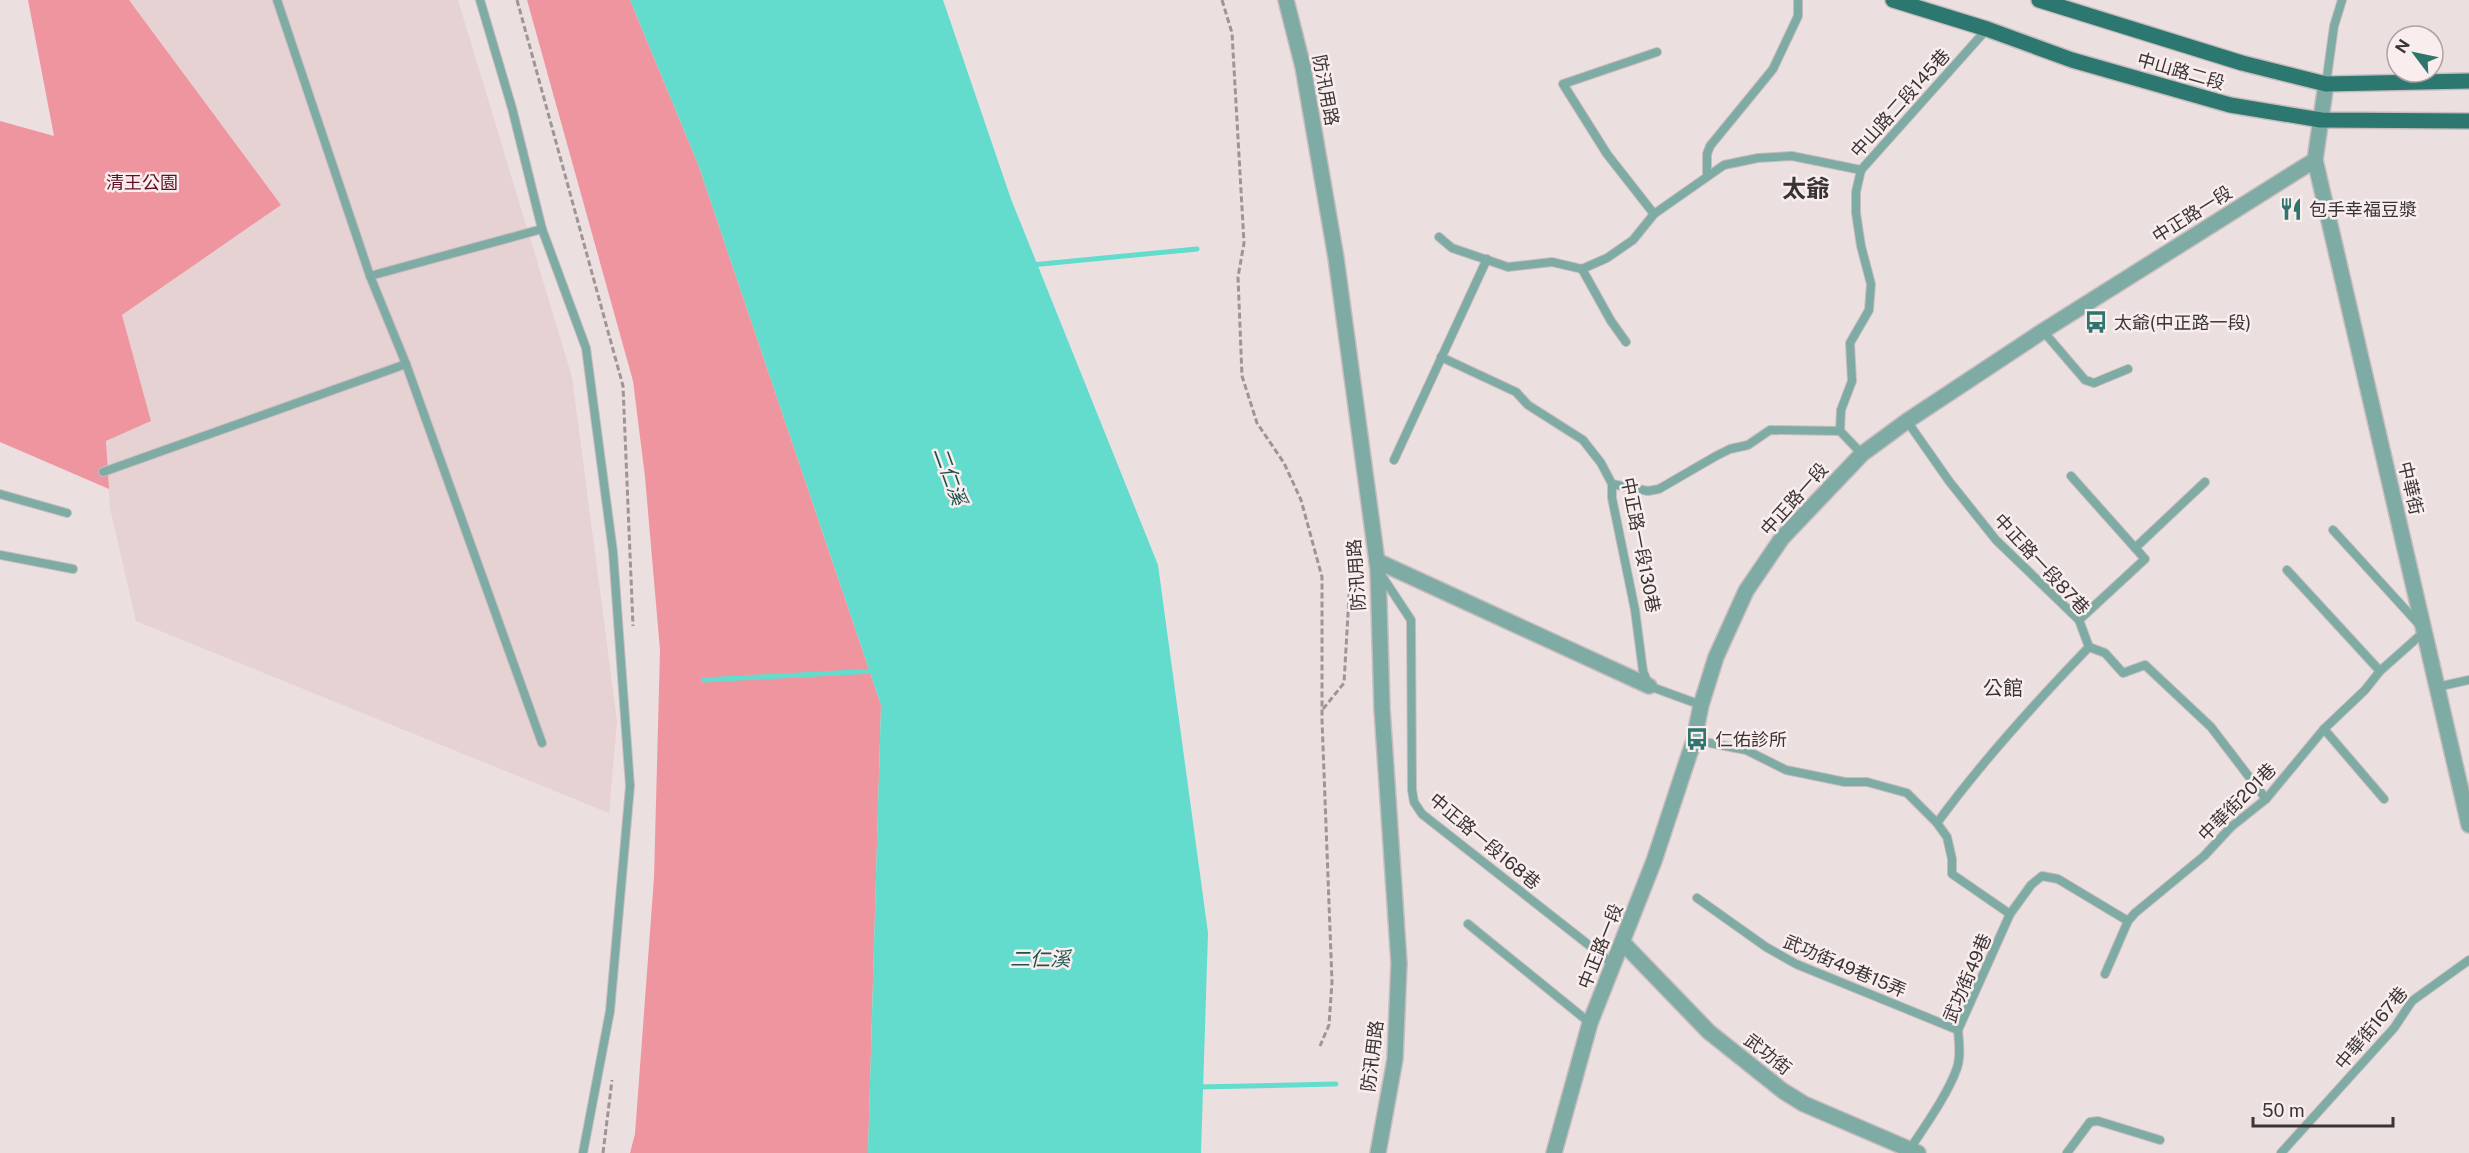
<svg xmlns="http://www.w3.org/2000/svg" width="2469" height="1153" font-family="'Public Sans','Noto Sans TC',sans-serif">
  <rect width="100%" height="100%" fill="#ecdfe0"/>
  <path fill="#e6d1d3" d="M129,0h329l114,377 45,344 -8,92 -473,-192 -26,-113 -4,-67 45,-20 -29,-106 159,-110z"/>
  <g fill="#ef959f">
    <path d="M28,0h101l152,205 -159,110 29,106 -45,20 3,48 -109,-47v-321l54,15z"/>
    <path d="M527,0h103l68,164 183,541 -13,448h-238l5,-19 19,-256 6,-228 -15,-173 -12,-96z"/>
  </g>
  <path fill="#63dbcd" d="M630,0h313l68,199 147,366 50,368 -7,220h-333l13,-448 -183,-541z"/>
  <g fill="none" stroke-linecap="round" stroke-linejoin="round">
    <g stroke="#63dbcd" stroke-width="5">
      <path d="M1031,265l166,-16"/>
      <path d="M704,680l172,-9"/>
      <path d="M1197,1087l139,-3"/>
    </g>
    <g stroke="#c8bdbe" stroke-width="10">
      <g id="service">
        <path d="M277,0l93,276 36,88 136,379"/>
        <path d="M480,0l32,108 30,121 44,119 27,204 17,234 -20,225 -27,142"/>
        <path d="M2326,84l8,-58 8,-26"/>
        <path d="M1707,176v-22l3,-8 63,-77 25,-53v-16"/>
        <path d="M1654,214l-47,-60 -44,-70 94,-32"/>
        <path d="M1439,237l13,11 56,19 44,-5 30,7 25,-11 26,-18 21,-26 70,-49 34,-7 34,-2 69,14"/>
        <path d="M1582,269l29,52 15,21"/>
        <path d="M370,276l172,-47"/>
        <path d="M2043,331l42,49 9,3 34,-14"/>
        <path d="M1441,357l75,35 12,13 55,35 18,23 11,21v14l23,112 8,61 6,15 52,19"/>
        <path d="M1907,421l42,60 47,59 83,80 10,27 16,6 18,20 22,-8 66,62 55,72"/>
        <path d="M1840,431l22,23"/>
        <path d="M1394,460l93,-201"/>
        <path d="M103,472l303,-108"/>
        <path d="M2071,476l74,83 -66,61"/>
        <path d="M1612,484l36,7 11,-2 57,-33 14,-7 18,-4 22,-15 70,1 1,-21 11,-29 -2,-38 19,-33 2,-26 -10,-38 -5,-33v-21l5,-22 126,-141"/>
        <path d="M0,494l67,19"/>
        <path d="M2135,548l70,-66"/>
        <path d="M0,555l73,14"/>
        <path d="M2287,570l93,101"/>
        <path d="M1380,573l31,47 1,170 2,12 8,12 191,150"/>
        <path d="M2437,687l32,-7"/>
        <path d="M2324,729l60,70"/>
        <path d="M1694,740l52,10 40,20 59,12h22l40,11 30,30 10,14 5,22v15l58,40 21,-29 11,-9 16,3 70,42"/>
        <path d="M1937,823c46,-63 98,-120 152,-176"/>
        <path d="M1697,898l69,49 30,17 162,66"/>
        <path d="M1468,924l122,99"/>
        <path d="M2105,974l23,-53 7,-8 69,-57 27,-29 35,-28 58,-70 41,-39 15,-19 45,-40 -92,-101"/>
        <path d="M1910,1149c15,-23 38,-55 47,-81 4,-12 2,-26 1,-38l52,-116"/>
        <path d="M2067,1153l23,-31 8,-1 62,19"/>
        <path d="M2281,1153l113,-125 18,-27 57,-41"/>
      </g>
    </g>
    <g stroke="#c8bdbe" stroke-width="18">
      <g id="minor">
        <path d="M1286,0l17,67 33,191 42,311 4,140 17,254 -4,96 -17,94"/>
        <path d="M1377,561l272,125"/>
        <path d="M1623,943l86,89 74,59 21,13 114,49"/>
      </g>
    </g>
    <g stroke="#c8bdbe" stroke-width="18">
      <g id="tertiary">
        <path d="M2315,160l154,665"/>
        <path d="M1554,1153l36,-130 64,-162 40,-121 7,-35 15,-48 30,-66 36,-53 80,-84 45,-33 136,-90 272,-171 11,-76"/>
      </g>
    </g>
    <g stroke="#c8bdbe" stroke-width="18">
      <g id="primary">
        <path d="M1893,0l94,29 85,31 158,45 91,15 148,1"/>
        <path d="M2039,0l203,63 84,21 143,-3"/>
      </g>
    </g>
    <g stroke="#9e9595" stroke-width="3" stroke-dasharray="6 3" stroke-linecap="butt">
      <path d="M517,0l106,386 10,240"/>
      <path d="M1222,0l10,33 12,210 -6,34 4,99 15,47 27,40 17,37 21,77v143l10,262 -3,43 -9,21"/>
      <path d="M1323,709l21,-26 8,-138 7,-3"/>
      <path d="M603,1153l9,-73"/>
    </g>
    <use href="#service" stroke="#7eaba4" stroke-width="8"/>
    <use href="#minor" stroke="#7eaba4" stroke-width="15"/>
    <use href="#tertiary" stroke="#7eaba4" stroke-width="15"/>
    <use href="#primary" stroke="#2c776f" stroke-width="15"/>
  </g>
  <defs>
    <g id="restaurant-bare" transform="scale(1.8)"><path d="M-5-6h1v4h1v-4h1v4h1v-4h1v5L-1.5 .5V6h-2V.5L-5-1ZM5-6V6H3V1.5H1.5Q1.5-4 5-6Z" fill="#2e766d" stroke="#f9edee" stroke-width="2.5" paint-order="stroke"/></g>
    <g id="bus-bare" transform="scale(1.8)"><path d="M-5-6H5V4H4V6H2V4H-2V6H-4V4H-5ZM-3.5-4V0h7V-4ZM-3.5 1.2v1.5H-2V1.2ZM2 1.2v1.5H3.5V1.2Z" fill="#2e766d" stroke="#f9edee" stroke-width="2.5" paint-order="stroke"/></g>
  </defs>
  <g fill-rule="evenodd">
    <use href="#restaurant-bare" x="2291" y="209"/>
    <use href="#bus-bare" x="2096" y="322"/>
    <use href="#bus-bare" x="1697" y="739"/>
  </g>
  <g text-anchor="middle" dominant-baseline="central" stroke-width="5" stroke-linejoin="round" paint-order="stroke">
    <g font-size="18" fill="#3a3535" stroke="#f9edee">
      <text transform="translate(2181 71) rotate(16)">中山路二段</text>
      <text transform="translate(1326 90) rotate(79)">防汛用路</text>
      <text transform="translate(1900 103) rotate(-48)">中山路二段145巷</text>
      <text transform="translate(2192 214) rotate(-32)">中正路一段</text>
      <text transform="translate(2411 488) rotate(77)">中華街</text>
      <text transform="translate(1794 499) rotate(-48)">中正路一段</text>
      <text transform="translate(1641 545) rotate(79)">中正路一段130巷</text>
      <text transform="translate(2042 564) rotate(47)">中正路一段87巷</text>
      <text transform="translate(1356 575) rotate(-94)">防汛用路</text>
      <text transform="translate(2237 802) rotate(-45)">中華街201巷</text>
      <text transform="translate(1485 841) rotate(40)">中正路一段168巷</text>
      <text transform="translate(1600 946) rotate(-68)">中正路一段</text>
      <text transform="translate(1845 966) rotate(23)">武功街49巷15弄</text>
      <text transform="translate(1967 978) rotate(-67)">武功街49巷</text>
      <text transform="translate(2371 1028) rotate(-50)">中華街167巷</text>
      <text transform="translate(1768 1054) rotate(38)">武功街</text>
      <text transform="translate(1372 1056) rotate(-83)">防汛用路</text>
    </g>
    <g font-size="18" fill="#5f0f23" stroke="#f9edee">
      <text x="142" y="182">清王公園</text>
    </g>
    <g font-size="18" fill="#3a3535" stroke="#f9edee" text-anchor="start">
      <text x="2309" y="209">包手幸福豆漿</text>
      <text x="2114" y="322">太爺(中正路一段)</text>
      <text x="1715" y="739">仁佑診所</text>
    </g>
    <g font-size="20" font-style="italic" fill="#1e524c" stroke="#f9edee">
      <text transform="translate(950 476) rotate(70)">二仁溪</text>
      <text x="1040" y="959">二仁溪</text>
    </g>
    <g font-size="20" fill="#3a3535" stroke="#f9edee">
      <text x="2003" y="688">公館</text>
    </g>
    <g font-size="24" font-weight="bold" fill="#3a3535" stroke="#f9edee">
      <text x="1806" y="188">太爺</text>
    </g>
  </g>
  <g transform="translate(2415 54) rotate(302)"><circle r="28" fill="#f9edee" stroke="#ada3a4" stroke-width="1.5"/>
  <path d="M0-4.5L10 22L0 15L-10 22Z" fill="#2e766d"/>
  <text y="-9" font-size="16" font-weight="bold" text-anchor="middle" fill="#3a3535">N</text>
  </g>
  <path d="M2253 1117v9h140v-9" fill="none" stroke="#3a3535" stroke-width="3"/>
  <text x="2262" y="1117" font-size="18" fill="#3a3535" stroke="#f9edee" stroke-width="4.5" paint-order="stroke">50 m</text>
</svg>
